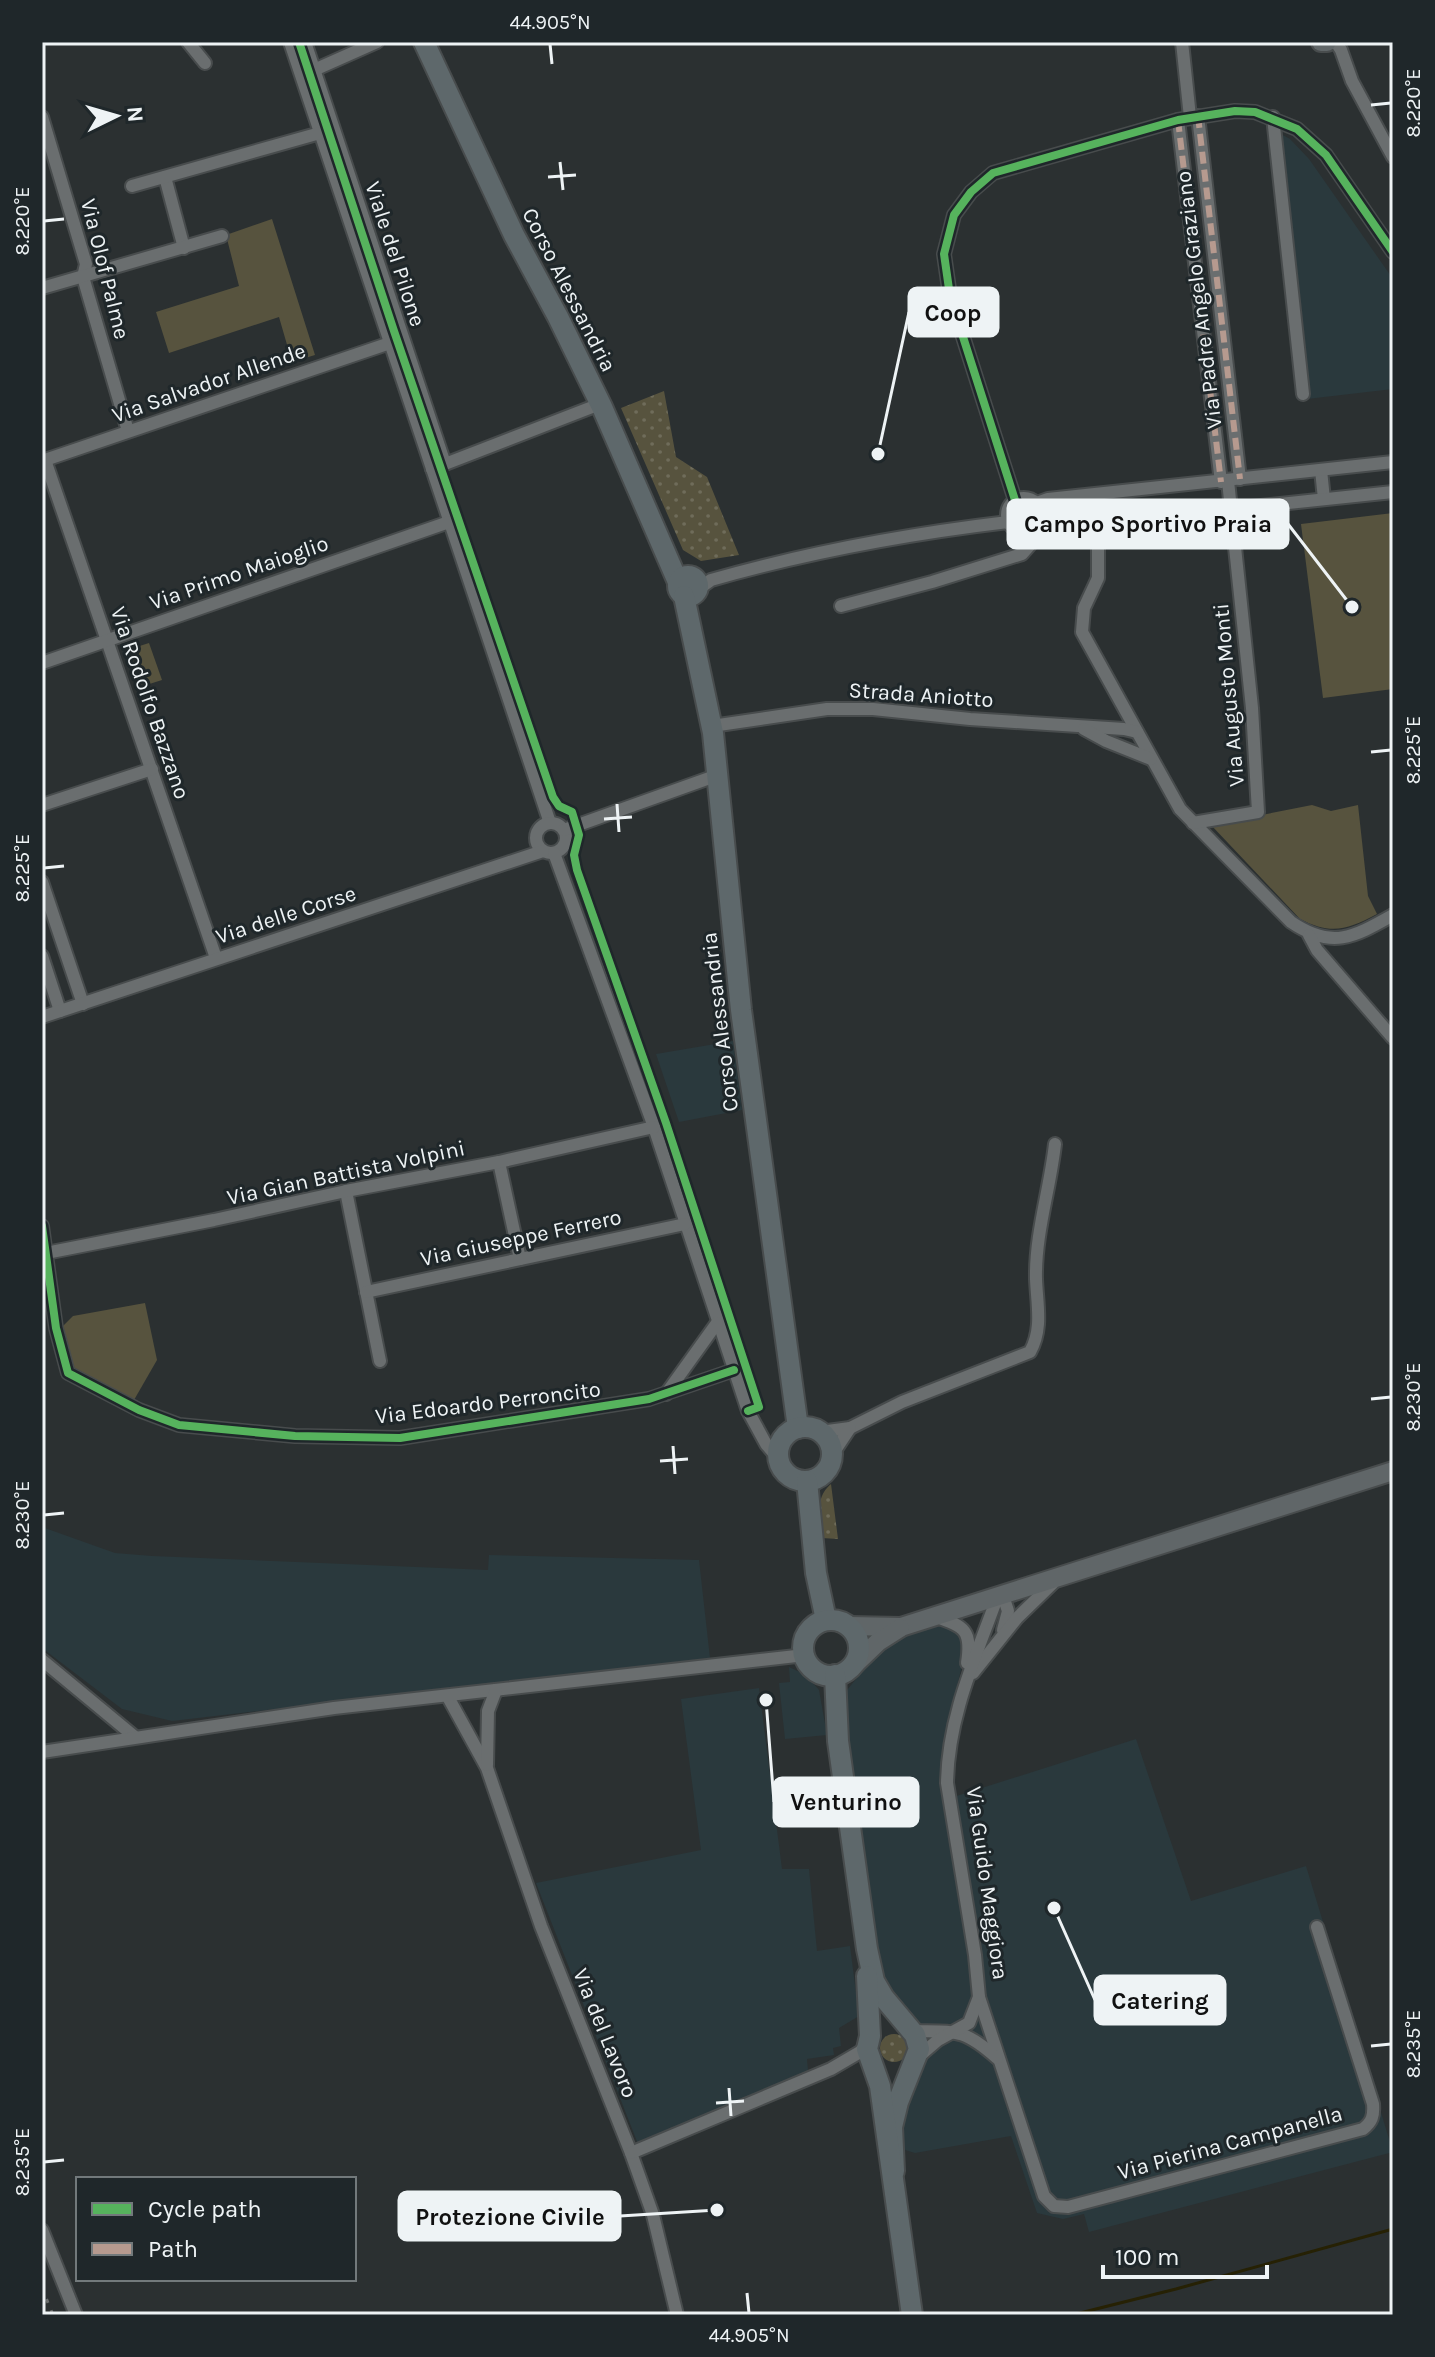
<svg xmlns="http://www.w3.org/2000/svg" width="1435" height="2357" font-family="Karla,sans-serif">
  <defs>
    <pattern id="grass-dots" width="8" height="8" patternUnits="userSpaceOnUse" patternTransform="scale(2)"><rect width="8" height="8" fill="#57533e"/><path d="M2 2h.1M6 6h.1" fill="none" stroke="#6f6c5a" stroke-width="1.8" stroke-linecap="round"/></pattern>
  </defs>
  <rect width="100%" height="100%" fill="#2b3031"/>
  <g fill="#2a393d">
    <path d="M1279,133l11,6 19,20 84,120v110l-86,10z"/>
    <path d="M733,1041l9,69 -63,12 -23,-68z"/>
    <path d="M42,1527l73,26 37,3 336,14 1,-15 210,5 11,98 -538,63 -50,-12 -80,-61z"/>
    <path d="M937,1624l22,7 7,17 -22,95 -2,34 2,23 192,-61 55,162 115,-35 87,286 -304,80 -5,-18 -21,5 -26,-6 -26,-77 -96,17 -13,-4 -4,-30 10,-29 17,-24 4,-14 -7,-27 -19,-11 -26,-35 -35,-269 5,-20 14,-17 8,-15 24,-22z"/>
    <path d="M789,1667l17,8 13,15 8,45 -42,4 -6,-56 11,-1z"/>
    <path d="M759,1688l23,181h27l8,82 33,-5 9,70 -20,12 2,18 -8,2 1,7 -27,4 1,12 -170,73 -102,-261 165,-33 -20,-151z"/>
  </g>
  <g fill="url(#grass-dots)">
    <path d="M664,391l12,66 31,20 32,78 -38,6 -18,-11 -62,-142z"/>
    <path d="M831,1484l7,55 -16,-1c-2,-19 -8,-40 9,-54z"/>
    <circle cx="894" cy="2048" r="14"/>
  </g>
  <g fill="#57533e">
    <path d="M272,219l43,136 -23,7 -13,-45 -110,36 -13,-41 83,-26 -13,-51z"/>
    <path d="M1393,513v176l-70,9 -22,-174z"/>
    <path d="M149,643l13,37 -22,7 -13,-37z"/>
    <path d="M1312,805l19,6 27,-6 10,91 9,18c-30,16 -46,21 -77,5l-89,-94z"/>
    <path d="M145,1303l12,57 -23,40 -65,-35 -7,-38 11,-11z"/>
  </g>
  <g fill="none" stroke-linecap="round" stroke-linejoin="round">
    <path stroke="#262104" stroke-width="3" d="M1072,2315l104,-26 217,-60"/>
    <g stroke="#484c4d" stroke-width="16">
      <g id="street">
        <path d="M188,42l17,21"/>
        <path d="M290,42l260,781"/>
        <path d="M305,42l140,422 -13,5"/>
        <path d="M1182,42l8,75"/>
        <path d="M1336,42l5,8 11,31 41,76"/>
        <path d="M314,70l63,-28"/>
        <path d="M1198,116l42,363"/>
        <path d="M42,117l44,147 -3,13 45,154"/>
        <path d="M1273,117l30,277"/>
        <path d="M1178,120l43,362"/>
        <path d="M165,177l19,71"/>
        <path d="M132,186l188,-53"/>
        <path d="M42,288l180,-52"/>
        <path d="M45,460l171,498"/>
        <path d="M42,461l348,-118"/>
        <path d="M445,464l155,-60"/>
        <path d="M1321,470l3,29"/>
        <path d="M1095,496l3,27v55l-14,30 -2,24 98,177 111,113c41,28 63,15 102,-7"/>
        <circle cx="1024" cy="515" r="17"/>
        <path d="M1015,500l-65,-204 -6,-42 10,-39 17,-23 22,-19 185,-53 57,-9 20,1 42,17 29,26 67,97"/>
        <path d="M1037,503l11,-4 345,-37"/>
        <path d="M1038,526l13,2 342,-36"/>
        <path d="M697,590l14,-10c98,-28 196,-46 297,-58"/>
        <path d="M841,606l91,-24 90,-28 8,-9 -2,-13"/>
        <path d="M42,663l407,-141"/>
        <path d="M712,726l115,-17h46l97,10 154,10 13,3"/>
        <path d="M1084,729l22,12 45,18"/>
        <path d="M42,805l110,-36"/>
        <path d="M1193,823l65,-11 -6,-104 -24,-227"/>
        <circle cx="551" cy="838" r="15"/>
        <path d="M564,830l154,-55"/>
        <path d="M554,853l100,274 94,284 18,33 12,14"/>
        <path d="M42,882l41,122"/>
        <path d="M1309,935l8,15 76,88"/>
        <path d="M42,956l18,55"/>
        <path d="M42,1017l501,-166"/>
        <path d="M499,1162l21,97"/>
        <path d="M346,1191l34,170"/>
        <path d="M42,1226l14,102 12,45 71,37 40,15 116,11 105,2 249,-39 85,-29"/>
        <path d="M46,1253l168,-33 132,-29 153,-29 155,-35"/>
        <path d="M366,1292l319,-68"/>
        <path d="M666,1394l51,-71"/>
        <path d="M820,1432l30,-4 52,-26 128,-50c13,-23 7,-47 6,-73 -1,-45 14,-90 19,-135"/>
        <path d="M832,1455l18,-27"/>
        <path d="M936,1617c29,9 36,14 31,46"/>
        <path d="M1003,1630l5,-19 -5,-15"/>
        <path d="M42,1660l93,77"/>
        <path d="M973,1673l44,-55 36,-35"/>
        <path d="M448,1697l39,71 54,158 90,227 22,62 24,100"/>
        <path d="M42,1752l292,-44 471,-53"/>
        <path d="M487,1765l1,-54 8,-21"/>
        <path d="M979,1997l65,199 10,10 14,1 295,-78c9,-7 11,-13 10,-25l-56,-177"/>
        <path d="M911,2031c44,1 51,-4 86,27"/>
        <path d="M917,2058l21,-18 31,-17 10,-26 -4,-42 -28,-172c1,-66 28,-124 50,-185"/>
        <path d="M631,2153l200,-84 29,-17 8,-9"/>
        <path d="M42,2230l34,85"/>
      </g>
    </g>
    <g stroke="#484c4d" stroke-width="22">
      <g id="secondary">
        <path d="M1321,42h6"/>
        <path d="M849,1626l52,1 492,-156"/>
        <path d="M853,1666l25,-24 22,-14"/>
      </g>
    </g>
    <g stroke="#484c4d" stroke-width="24">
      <g id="primary">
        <path d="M424,42l90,193 44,82 44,90 76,175"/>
        <circle cx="688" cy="586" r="10"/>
        <path d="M684,596l29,137 28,277 57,418"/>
        <circle cx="805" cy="1454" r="27"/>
        <path d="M807,1481l9,92 10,47"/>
        <circle cx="831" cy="1648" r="28"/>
        <path d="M835,1675l3,66 29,208 7,32 10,17 31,37 4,14 -21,53 -6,25 2,44"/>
        <path d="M867,1976l3,60 -3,13 13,37 32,229"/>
      </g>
    </g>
    <use href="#street" stroke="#6a6e6f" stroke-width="12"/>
    <use href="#secondary" stroke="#606668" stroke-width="18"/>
    <use href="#primary" stroke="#5e686b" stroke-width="20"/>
    <path stroke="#6a6d6d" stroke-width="3" stroke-dasharray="4 8" stroke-linecap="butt" d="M42,2288l11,27"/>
    <g stroke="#b69a8f" stroke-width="6" stroke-dasharray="12 6" stroke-linecap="butt">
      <path d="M1198,116l42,363"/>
      <path d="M1178,120l43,362"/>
    </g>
    <g stroke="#1f272a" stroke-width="13">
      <g id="cycleway">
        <path d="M299,42l95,289 159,466 6,9 13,6 7,23 -5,20 3,15 89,253 93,284 -11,4"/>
        <path d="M1015,500l-65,-204 -6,-42 10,-39 17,-23 22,-19 185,-53 57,-9 20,1 42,17 29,26 67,97"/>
        <path d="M42,1226l14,102 12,45 71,37 40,15 116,11 105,2 249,-39 85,-29"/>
      </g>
    </g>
    <use href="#cycleway" stroke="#56b35d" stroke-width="8"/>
  </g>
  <path fill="none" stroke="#eef3f5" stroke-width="3" d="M550,44l2,20M1371,105l20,-2M560,162l3,28M548,177l28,-2M44,221l20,-2M1371,752l20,-2M617,804l2,28M604,819l28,-2M44,868l20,-2M1371,1399l20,-2M673,1446l2,28M660,1461l28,-2M44,1515l20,-2M1371,2046l20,-2M729,2088l2,28M716,2103l28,-2M44,2162l20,-2M747,2293l2,20"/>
  <g text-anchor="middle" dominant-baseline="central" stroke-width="6" stroke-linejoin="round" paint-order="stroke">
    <g font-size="22" fill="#eef3f5" stroke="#1f272a">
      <text transform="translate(395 254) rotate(72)">Viale del Pilone</text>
      <text transform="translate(105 269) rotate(76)">Via Olof Palme</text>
      <text transform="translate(569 290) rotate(63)">Corso Alessandria</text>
      <text transform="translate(1199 300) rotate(-97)">Via Padre Angelo Graziano</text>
      <text transform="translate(209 383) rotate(-19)">Via Salvador Allende</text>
      <text transform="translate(239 573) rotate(-19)">Via Primo Maioglio</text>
      <text transform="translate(921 695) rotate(4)">Strada Aniotto</text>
      <text transform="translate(1229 695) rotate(-95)">Via Augusto Monti</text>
      <text transform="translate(150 703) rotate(71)">Via Rodolfo Bazzano</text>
      <text transform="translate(286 915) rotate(-18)">Via delle Corse</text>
      <text transform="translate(720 1022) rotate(-97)">Corso Alessandria</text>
      <text transform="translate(346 1173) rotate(-12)">Via Gian Battista Volpini</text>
      <text transform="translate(521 1238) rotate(-12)">Via Giuseppe Ferrero</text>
      <text transform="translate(488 1403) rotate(-7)">Via Edoardo Perroncito</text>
      <text transform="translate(987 1883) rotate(82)">Via Guido Maggiora</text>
      <text transform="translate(605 2033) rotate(68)">Via del Lavoro</text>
      <text transform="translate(1230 2143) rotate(-15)">Via Pierina Campanella</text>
    </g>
  </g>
  <path fill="none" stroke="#eef3f5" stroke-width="3" d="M878 454L909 312M1352 607L1288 524M766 1700L774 1802M1054 1908L1095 2000M717 2210L620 2216"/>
  <g fill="#eef3f5" stroke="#1f272a" stroke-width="3">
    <circle cx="878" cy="454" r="8"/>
    <circle cx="1352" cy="607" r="8"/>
    <circle cx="766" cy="1700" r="8"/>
    <circle cx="1054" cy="1908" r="8"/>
    <circle cx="717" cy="2210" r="8"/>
  </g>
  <g fill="#eef3f5" stroke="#eef3f5" stroke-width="3">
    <rect x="909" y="288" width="89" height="48" rx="8"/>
    <rect x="1008" y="500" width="280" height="48" rx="8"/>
    <rect x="774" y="1778" width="144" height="48" rx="8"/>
    <rect x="1095" y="1976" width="130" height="48" rx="8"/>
    <rect x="399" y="2192" width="221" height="48" rx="8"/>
  </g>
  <g font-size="24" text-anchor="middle" font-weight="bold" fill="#111">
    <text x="953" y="321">Coop</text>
    <text x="1148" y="532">Campo Sportivo Praia</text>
    <text x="846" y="1810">Venturino</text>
    <text x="1160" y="2009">Catering</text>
    <text x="510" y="2225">Protezione Civile</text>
  </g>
  <rect width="1435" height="2357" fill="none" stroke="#1f272a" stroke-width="88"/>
  <rect x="76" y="2177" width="280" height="104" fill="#1f272a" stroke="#72797b" stroke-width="2"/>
  <rect x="92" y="2203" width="40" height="12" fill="#56b35d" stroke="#72797b" stroke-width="2"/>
  <text x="148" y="2217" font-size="24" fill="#eef3f5">Cycle path</text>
  <rect x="92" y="2243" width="40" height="12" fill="#b69a8f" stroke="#72797b" stroke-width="2"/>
  <text x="148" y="2257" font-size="24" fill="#eef3f5">Path</text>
  <g transform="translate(116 116) rotate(85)" stroke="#1f272a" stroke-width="6" paint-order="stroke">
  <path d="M0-6L14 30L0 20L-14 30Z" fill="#eef3f5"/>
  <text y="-12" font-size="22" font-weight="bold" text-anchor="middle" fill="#eef3f5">N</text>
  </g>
  <path d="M1103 2265v12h164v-12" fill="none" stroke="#eef3f5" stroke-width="4"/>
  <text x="1115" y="2265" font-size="24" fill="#eef3f5" stroke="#1f272a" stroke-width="6" paint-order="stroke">100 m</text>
  <rect x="44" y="44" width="1347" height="2269" fill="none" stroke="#eef3f5" stroke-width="3"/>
  <g font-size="20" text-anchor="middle" fill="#eef3f5">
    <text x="550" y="29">44.905°N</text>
    <text transform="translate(1413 103) rotate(-90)" y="7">8.220°E</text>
    <text transform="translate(22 221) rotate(-90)" y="7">8.220°E</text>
    <text transform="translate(1413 750) rotate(-90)" y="7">8.225°E</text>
    <text transform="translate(22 868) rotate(-90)" y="7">8.225°E</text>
    <text transform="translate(1413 1397) rotate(-90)" y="7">8.230°E</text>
    <text transform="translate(22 1515) rotate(-90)" y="7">8.230°E</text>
    <text transform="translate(1413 2044) rotate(-90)" y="7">8.235°E</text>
    <text transform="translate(22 2162) rotate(-90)" y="7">8.235°E</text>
    <text x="749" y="2342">44.905°N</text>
  </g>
</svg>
